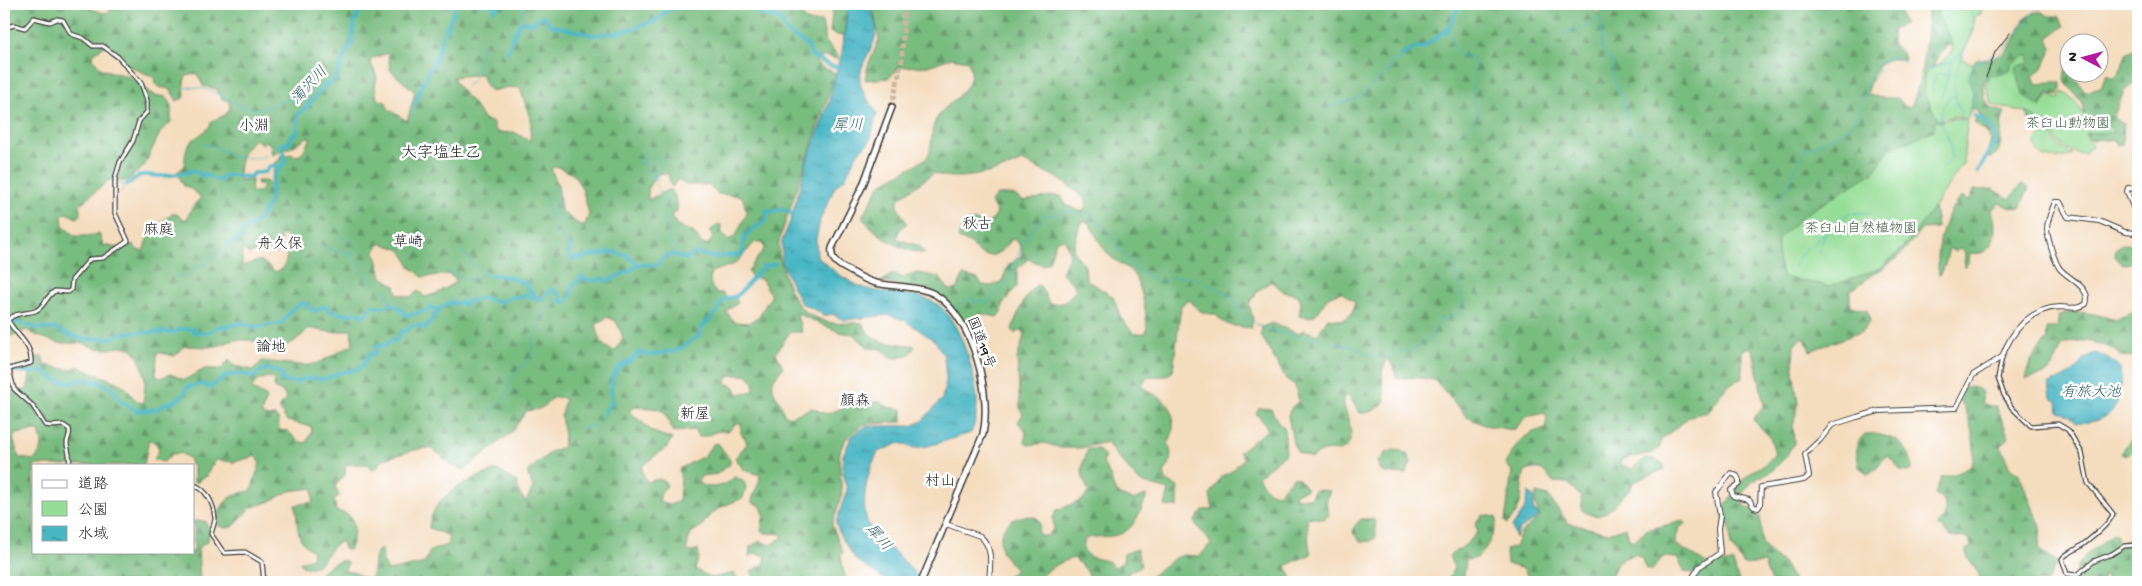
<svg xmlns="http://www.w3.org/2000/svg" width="2142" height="586" font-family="'Gochi Hand','Klee One',sans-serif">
  <defs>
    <pattern id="forest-firs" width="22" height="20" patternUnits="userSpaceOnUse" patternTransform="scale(1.25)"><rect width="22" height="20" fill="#78bc80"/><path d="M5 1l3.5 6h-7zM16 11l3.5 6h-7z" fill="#629868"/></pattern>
    <pattern id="water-ripples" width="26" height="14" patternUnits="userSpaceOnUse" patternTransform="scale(1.25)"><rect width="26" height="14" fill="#49b6c4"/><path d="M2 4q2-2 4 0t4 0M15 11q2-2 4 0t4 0" fill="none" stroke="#3c939e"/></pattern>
  </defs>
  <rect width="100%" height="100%" fill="#fff"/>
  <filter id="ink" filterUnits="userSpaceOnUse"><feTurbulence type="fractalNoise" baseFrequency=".02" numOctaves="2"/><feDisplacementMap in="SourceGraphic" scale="10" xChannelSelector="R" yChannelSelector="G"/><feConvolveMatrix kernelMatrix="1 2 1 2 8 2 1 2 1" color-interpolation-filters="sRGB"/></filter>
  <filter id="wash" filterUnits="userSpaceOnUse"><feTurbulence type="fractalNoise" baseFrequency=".0096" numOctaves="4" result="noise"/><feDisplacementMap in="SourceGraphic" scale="20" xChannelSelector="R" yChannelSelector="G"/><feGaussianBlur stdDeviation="1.12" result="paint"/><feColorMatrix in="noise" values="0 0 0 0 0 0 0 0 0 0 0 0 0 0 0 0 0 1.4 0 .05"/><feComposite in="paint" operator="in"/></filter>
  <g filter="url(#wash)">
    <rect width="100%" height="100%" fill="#f4dcbe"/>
    <g fill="url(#forest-firs)" stroke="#4a6c4e" fill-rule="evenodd">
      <path d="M4,4h89l-2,5 13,4 5,-1 3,-8h690l2,16 6,2h12l4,20 12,14 -1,3 -12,-3 -10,5 8,7 13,5 -57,168c-2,20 10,55 24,69 5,5 17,9 24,12 10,3 24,0 35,1 14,26 30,18 53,23l-5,8 -12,4 -9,-1 -6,-8 -14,-1 -16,-14 -14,-2 -43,-19 6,19h-12l-14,21 7,14c-3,5 -8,10 -10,14 -4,11 11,21 10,32l6,4 23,-9 15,6 23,-9h16l12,-4 10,6 14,2v13l-38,2 -18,15 -5,9 -2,9 3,37 -10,31 11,27 -2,3 2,15 5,12h-91l-6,-11 13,-7 2,-8 -11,-3 -6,4 1,-10 10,-6 10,4 12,-7v-4l-16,-1 -5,-3 3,-16 -4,-9 -8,-2c0,-10 8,-17 8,-28l-16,-5 -9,-12 12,-14 -2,-6 -4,-4v-11h-5l-7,8c-16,-2 -19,6 -30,6l-5,-7 -20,2 -10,-20 -6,-3 -23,-3 -6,5 24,21 19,7 -5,8 -25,19v6l5,10 12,-3 6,3 2,4 -6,6 -2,10 11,3 9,-4 2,-22 -2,-10 25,-13 9,-12 5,-1 12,17v4l-13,10 -16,2 -3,6c9,9 28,5 36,-5l9,3 3,7 -3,11 -24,10 -12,10 -5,8 -10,6 -4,9 -1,10 5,1 6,-3 1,8 -4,12 16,9 23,-5 3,4 -2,5h-421c9,-13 15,-18 30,-22l4,3 -4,8 9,1 14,7 5,-3 3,-22 7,-6 1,13 5,10 37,-8 5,-12 17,-6 2,-9 -20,-8c3,-34 40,-49 68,-58l20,12 1,9 8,11 7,-15 -6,-15 25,-21 11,-4 1,-11 -3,-20 4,-17c-14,-5 -12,0 -22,8 -4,3 -12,3 -17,4l-14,21 -47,37c-21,-2 -18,-12 -33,-20 -8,-4 -40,8 -50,11l-6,9 -5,1 -3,-6h-22l-1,11 -10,11 4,10 -5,3 2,12c4,1 9,2 12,4 9,5 6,27 1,35l-5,-1 -2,-8c-18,7 -18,32 -40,25l-2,-4 12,-4 1,-7c-19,-11 -14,-26 -18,-46l18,-3v-14l-24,3 -18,10 -21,7 -17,19 -7,1 -7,-2c-3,-22 12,-33 32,-35l9,-28 -4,-7 -22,6 -17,-2 -6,6 -4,10 -7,3 -2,3h-4v-17h-3l-2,-7 -9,-5 -8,1 -8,8 -10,-2 5,-10 -2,-6 -8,-5 -5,26h-110v87h160v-31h11l4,8 -1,12 -10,7 2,34h-196v-190l23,-2 4,-21 7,-12h5l1,8 26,5 8,-4c14,8 31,11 44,19 9,6 10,16 21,18 4,-25 3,-33 -10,-54l-10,-3 -14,3 -14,-1 -12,-5h-24l-24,-8 -8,-5 -16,6 -7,-4zM106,45l20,20 28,12 1,7 4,3 11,2 7,12 8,-4 -1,-15 2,-6 11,-3 6,13 14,3 5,10 7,2 1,8 -5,6 -13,6c-4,13 -19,15 -25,26 -2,5 -2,14 -3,20l-7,5 7,14 4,1 13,10 -8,9 -7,14 -10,-6h-4l-22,17 -7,20 -6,-1 -4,-6 -10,5 -20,-4 -4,-12 -8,3h-16l-12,-10 -1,-10 4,-3 11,5 4,-3 -2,-10 30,-25 18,1 17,-15 16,-33 11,-11v-18l-4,-7 -14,-2 -23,-18 -29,-8 -8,-11 1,-5zM388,53l2,17 25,22 -8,29 -19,-12 -2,-7 -9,-3 -2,-12 2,-10 -7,-16 1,-2zM482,74l2,9 7,8 18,-4 11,1 11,33 -1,20 -16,-9 -15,1 -4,-3 -2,-7 -11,-5c-8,-18 -23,-25 -29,-41zM307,137l4,1 -10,17 -7,1 -2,-2 -12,2v4l-6,3 -1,11 -3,11 -4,-4h-9l1,4h6l-4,7h-9l1,-12h-13c0,-18 2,-29 16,-41l8,5 3,-3 4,3 2,11 20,-8zM556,166l17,8 9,14 7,26 -4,11 -4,1 -20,-15 -3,-26 -7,-16zM658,173l10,1 3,12h2l5,-7 8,6h22l10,9 24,2 5,17 -11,22 -7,5 -7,-6 -1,-9 -3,-1 -8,7 3,6 -4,7 -6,1 -11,-14 -15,-5 -6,-11 6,-4 -2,-15 -5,-7 -22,11v-12zM281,235l6,1c1,12 1,22 -4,33l-8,3 -14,-12 -19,6v-18l7,6 14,-5 14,4 2,-2zM755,242h6l4,6 -17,23 4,7 10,1 9,17 -12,20 -10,7 -15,-1 -8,-11 12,-8 -3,-6h-9l-3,-4h-6c-7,-5 -8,-13 -6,-21l24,-8zM381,243l20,7 11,19 3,1 7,7 27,-3 8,7 -19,12 -13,4 -7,-6 -7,6 -14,-3 -2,-8 -13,-9 -7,-26zM607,317l9,4 7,16 -7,14c-15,-3 -16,-12 -20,-26zM309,328c16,4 27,6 42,1l2,16c-15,5 -27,17 -43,20 -11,1 -36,-3 -48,-4l-9,9 -21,-5 -3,-5 -7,9h-17l-21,11 -13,-6 -11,4 -4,-2 1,-24 18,4 10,-10c10,0 22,2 31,0 7,-1 13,-5 19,-6 35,-3 42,23 74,-12zM729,375h19l6,8v8l-16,3 -4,-8 -7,-2 -1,-3zM268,377l5,1 2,11 8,3 3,7 -7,9 8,13 25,6 -1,7 -5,9 -8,-2 -10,-10 -9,-1 -1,-11 -3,-3 -7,1 -7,-3 6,-17 -16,-9 6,-7zM31,431h8c4,13 5,19 -5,29l-15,-2 -6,-20 4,-4z"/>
      <path d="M833,4h15l-4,31h-6l-8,-3z"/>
      <path d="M872,4h720l6,12 2,-12h296l8,19 -12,8v12l12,12 1,5c-5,0 -11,-2 -16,-1 -13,5 -22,23 -21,36l14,3h16l7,9h5c12,-17 16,-70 18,-92 0,-3 -3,-8 -3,-11h54l-24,40 -8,2 -12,15 -3,13 11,50 -12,79 4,8 2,17 -15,1 -23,28 -49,34v15l17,4 3,11 -7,10 -53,20 -6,-14 -10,7 -1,26 5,33 -5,24 1,16 -9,15 -13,13 -19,10 -14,16 6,9 10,5 5,6 2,27 12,13 9,5 11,20h-23l-7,-19 -20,2 -13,-19 -1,-20c-14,-12 -5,-21 4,-32 5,-6 8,-15 14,-19 11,-9 19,-9 27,-22l-5,-16 -17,-17 11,-15 -11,-55 -5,-3 -6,5v26l-15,8 -19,26 -18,4 -30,25v6l-7,6 -31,6 -2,5 12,5 13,-11c8,1 18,1 20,11l-29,12 -4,3 -1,5c-16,11 -26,38 -49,21l-1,-13 -13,-14 -16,-1c-7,-12 -13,-17 -27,-10 -7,22 2,32 -18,52l-2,-3 7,-50 -6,-7c12,-22 14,-28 39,-36l2,-9 -2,-6 -19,4 -12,13 -30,-5 -17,-8 -32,-37 -22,-3 -15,2 -9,-20c-12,10 -5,28 -4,42 -7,9 -14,12 -25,12l-12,-18 -4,2c-2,15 12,31 5,46 -7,13 -14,5 -24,8 -5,1 -9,4 -14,7l-14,-6 -4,-9 -5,-28 4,-8 7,-6 -4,-16 -9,-6 -25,-44 1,-8 10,-4 26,11 5,-4 14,5 11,-17 14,2 10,-6 3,-12 -14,-10 -13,5c-9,12 -10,24 -29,19l2,-14 -3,-7 -14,-3 -10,-9 -4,-1 -12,9 -9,12 4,16 -2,9c-14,-2 -28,-1 -35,-14 -14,0 -18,-3 -26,-14l-9,5 -8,66 -7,5 -19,1 -6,9c7,5 14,9 21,13 15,10 13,32 6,45 5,12 3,18 -4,28l2,9 12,6v20l-13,-1 4,-16 -29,-8 -25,-28 -8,-12 -26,6h-20l-17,-5 -16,2 -3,-2 1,-12 -8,-9 5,-8 -3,-6 -3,-49c2,-10 7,-17 7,-28h-6l-3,3 -3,-5c6,-16 12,-32 24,-44l4,1 10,18 13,-1 13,-12 -2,-6 -13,-13 9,-17 -5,-16 -9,1 -7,22 -6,3 -15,-6 -11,10v18c-7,5 -7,11 -14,16l-1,10 -5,4 -18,-4 -4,3c0,7 4,10 6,16l-11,-1 -40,-41 -49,-8 12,-9 10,5 15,-5 21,4 10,13 8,-1 6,-14 15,4 4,6 10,1 10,-5 6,-15 13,-10 1,-8 -6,-8 -4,-1c-9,12 -20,23 -35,12 -2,-2 -3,-5 -5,-6 -3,-3 -10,-5 -14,-7 5,-16 10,-22 25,-14l9,-3 5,-8 -6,-11 6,-7h17l9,6 30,-5h8l5,9 16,7 5,-6 -1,-7 -28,-21 -36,-17c-22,11 -66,22 -88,12l-36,26v9l9,15 -8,8 -2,8 23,7 5,8c-25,-4 -47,-17 -63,-37l18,-32 47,-27c6,-10 3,-22 7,-34 9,-24 48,-33 34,-63l-17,-3 -23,8 -27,1 -13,11 -23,2 3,-15 11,-25zM1081,221l8,2c5,9 10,19 16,27 8,12 19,14 27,22 9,10 17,48 14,61l-12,1 -13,-16 -8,-21 -27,-18 -1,-13 -10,-12 -2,-5z"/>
      <path d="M2040,11l9,5h10l5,10 -16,12 4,10 -9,20 -10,8 3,9 13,-3h12v8l-3,6 -10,-3 -6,10 8,27h-9l-6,4 -10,-25 -33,-35 -8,8c0,19 1,26 21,30l-3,9 -2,25 -2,6 -6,6 -6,-1 5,-17 -5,-8 -11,-8v-5h8l-7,-10 -8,-1 -7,-20 8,-22 9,-7c14,2 26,-3 34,-15 7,-9 7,-22 16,-28 3,-2 9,-3 12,-5z"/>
      <path d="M2133,50l5,6v20l-3,7 -11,8 -10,25 3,5 7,2 -2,21 -5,1 -4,-5c-8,1 -13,-2 -22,0l-4,-5 8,-6 -1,-8 -8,-1 -4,-17 -18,-23 2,-15 19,27 16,-4 5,-13 8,3 6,-7 7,-19z"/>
      <path d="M2022,184l7,4 -9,20 -12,-1 -9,-4 -7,7c6,18 4,48 -22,43l-1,9 -5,5 1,-13 -5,-6 -5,3 -6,-3 -4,17 -6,10c-4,-25 4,-60 22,-78l8,4 5,-11 18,-1 18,10z"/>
      <circle cx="2125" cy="254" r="10"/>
      <path d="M2138,310v47l-18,-1 -4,-6c-18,-6 -36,-15 -54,-4 -11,25 -7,27 -37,33l5,-17 17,-23 -1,-11h11l2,-13c20,-6 37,-1 56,5z"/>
      <path d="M1964,386l15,3 3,4v10l8,3h6l13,32 -8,7 8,22 9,5 23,55 -2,19 3,7 16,9 -11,20h-69l2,-5c-3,-9 -14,-16 -14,-27l5,-3 -2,-9 -20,-2 -6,-7 -6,-3 8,-9v-16l-10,-6 6,-18c10,-2 21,-4 29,-11 9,-9 0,-46 -5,-57 -1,-4 -5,-7 -7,-9v-6z"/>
      <path d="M1259,408l12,1 8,15 5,3 2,27c-12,6 -15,16 -28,21 4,10 9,18 20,19l15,-17 5,1 9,11 -12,5v4h16l3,-8 16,1c-5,9 -4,14 -1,24l-5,4 -17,-2c2,13 0,24 4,37 -7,4 -21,8 -25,13l6,11 -2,4h-147l32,-24 8,-3 17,1 11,-13 -17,-21 9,-12h10l-3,-15 11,-18 11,-6 12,-13 -5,-6 27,-21 1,-4 -11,-14z"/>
      <path d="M2137,431h1v44l-5,-3 4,-10 -4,-12 -6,6 -6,-3z"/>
      <path d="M1865,434c23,-1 47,9 47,35l-4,3 -7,-1 -14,-17 -9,13 -10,7 -9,-7c-2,-14 -6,-23 6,-33z"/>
      <path d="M1088,449h10l7,8 -2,6 8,15 3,11 8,7 11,4 13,-5v4c-7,14 -12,32 -29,36 -10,3 -19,0 -32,4l-2,9 6,9 19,4 6,7 9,-6 1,-8 13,-5 4,17 -12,6 -5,10h-33c-2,-12 -9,-16 -17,-24 -14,3 -30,13 -38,24h-43l2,-3h9l12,-9c-4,-6 -11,-12 -14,-18 -9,-23 14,-42 35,-34l3,6 -2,7 3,5h7l6,-8 -1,-10 4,-8 26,-10 6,-9c-10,-18 -8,-23 -1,-42z"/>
      <path d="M1394,450l7,1 8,5 2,7 -5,11 -21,-1 -5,-3 -2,-9 8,-8z"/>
      <path d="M1536,493l12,3 20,27 40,10 18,-6 3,12 4,2 13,-11 37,-9 3,2 -6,4 -5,13 2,5 31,20 25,-3 6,20h3h-47v-9l-10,-1 -8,-14 -14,-1 -11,13 -6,-1 -5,-12 -6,-3 -17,7 -8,18 -24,-1 -7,4h-49l-6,-13 -17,-5 -1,-14 9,-3 6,-14 19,-16 -5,-13z"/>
      <path d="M1485,515l11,2c3,9 -11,35 -18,40 -3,2 -8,2 -12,3l-3,22h-17l8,-14 -5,-12 15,-10 14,-14 -3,-8 6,-8z"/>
      <path d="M1361,519h11l3,2 1,16 -5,4 -10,1 -8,-9 1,-6z"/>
      <path d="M2138,528v54l-30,-1 -4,-8 -2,9h-34l10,-5 -1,-11 10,-12 27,-21 4,3 -2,6c12,1 16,-5 22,-14z"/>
    </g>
    <g fill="#96dd97" stroke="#597c5a">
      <path d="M1934,4h47v10l-6,2 -1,15 -11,21 -1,7 12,5 -6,14 5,15 -5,26 -13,-3 -17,4 -14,-27 1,-20 2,-3 13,-6 12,-13c0,-18 -14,-30 -18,-47z"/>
      <path d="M2024,56h4l2,7 -13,3 -2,7 3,2c0,7 5,13 5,20l18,12 7,-12 11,4 3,-7c16,6 19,24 33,31l9,-3 3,6 5,2 1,5h-26l-1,2 7,11 -6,4 -2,4c-25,0 -34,-25 -53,-39 -12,-8 -30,-4 -41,-12l-5,-19 3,-8 21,-5 2,-7z"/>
      <path d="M1952,118l14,2 1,4 -4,39 -31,47 -29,38 -22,20 -51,18 -47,-9 -5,-19v-19l26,-24 70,-43 14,-22 46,-20 1,-9 6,1z"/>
      <path d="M2046,130l13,16 13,9c-15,5 -37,7 -37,-14z"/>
    </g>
    <g fill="url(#water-ripples)" stroke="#326970">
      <path d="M848,4h21c3,8 7,18 7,27 -1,19 -18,32 -16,51 1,10 12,23 17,31l-7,28 -13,13 -12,24 -10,9 -15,33 -4,20 1,16c16,15 36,31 59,35 19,2 38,2 56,10 27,12 45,76 45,102 0,11 -2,21 -6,30l-43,13 -14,2 -14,-5 -22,9c-11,20 -21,58 -6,79 8,11 22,19 31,29 8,8 12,16 22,22h-35l-8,-4 -26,-18 -16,-25 -4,-12 11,-33 -5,-23 1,-12 9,-19 14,-10h46l10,-5 20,-22 4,-18 -2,-25 -9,-15 -29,-20 -17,-6 -45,5 -12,-6 -10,2 -1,-3 -20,-10 -11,-21 -8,-19v-22l9,-22 16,-58 22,-59 10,-41 3,-8z"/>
      <path d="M2095,353l16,6 9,9c6,33 -8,58 -44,54l-7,-7 -10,-3 -1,-10 -7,-4 -2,-14c16,-9 26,-8 35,-26z"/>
      <path d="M1529,492l5,6 -1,11 6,6 -2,3 -18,12 -3,8 -4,-11 12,-17z"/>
    </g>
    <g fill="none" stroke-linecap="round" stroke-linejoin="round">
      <g stroke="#49b6c4" stroke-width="1">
        <path d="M1601,4l1,45 12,16 -2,11c8,15 16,32 14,50l15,9"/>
        <path d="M1970,4l3,20"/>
        <path d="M133,7l3,-3"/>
        <path d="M1961,9l1,-5"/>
        <path d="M520,18l1,-6 9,-8"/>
        <path d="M222,21l13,-17"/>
        <path d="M1941,21l12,-17"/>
        <path d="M1448,29l7,20 6,6 7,1 6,4c3,18 -8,37 6,54l-18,23"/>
        <path d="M1561,36l7,-5 4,1 7,-2 1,-3 9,-2 5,-5 -3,-6v-10"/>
        <path d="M1923,61l13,-16 8,-17"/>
        <path d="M1925,71l27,-10 11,-9"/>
        <path d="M466,87l9,-10 8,-35"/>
        <path d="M184,88c28,-5 46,18 70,21 20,2 39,-21 54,-4"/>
        <path d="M1933,92l-2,-3 5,-14 3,-2 8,2"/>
        <path d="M1942,97l10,-35"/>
        <path d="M414,104v1"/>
        <path d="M1943,107l7,-11h4"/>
        <path d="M1326,109c11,-6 19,-6 30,-10 5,-2 24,-22 29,-27l4,1 2,-12h9l1,-5"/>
        <path d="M1961,114c-9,-23 -9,-35 1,-58 4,-10 10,-18 11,-30"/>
        <path d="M1973,114l-1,-14 2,-7 -6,-14 8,-14 6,-6 14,-4 11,-9 27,-34 11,-8"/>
        <path d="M412,117l3,-9"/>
        <path d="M1961,119v5"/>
        <path d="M1940,120l3,-11"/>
        <path d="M1940,122l6,10"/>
        <path d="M1946,134l4,9"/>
        <path d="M203,144l11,2 20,11 25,1 7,-2 12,-12h5"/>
        <path d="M644,151l1,11 9,9 2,15 9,14 -1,25 5,7 1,11 6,6"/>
        <path d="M636,160l14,13 5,9 5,-8v-19"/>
        <path d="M1942,169l9,-11v-14"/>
        <path d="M120,184h7"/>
        <path d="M556,189c2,10 -2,24 6,30l-1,19 9,6"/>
        <path d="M120,193l7,-9"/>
        <path d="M544,197c2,5 5,10 6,15 2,11 -1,18 10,26"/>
        <path d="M1776,207l29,-57 33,-15 16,-11 5,-9 6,-27 13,-16v-6l3,-4 13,-6 11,7"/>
        <path d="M1854,213h17"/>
        <path d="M1845,216l6,-3"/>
        <path d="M1837,223l7,-7"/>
        <path d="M1833,226l3,-2"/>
        <path d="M339,234l12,10 2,13 5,3 14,23 17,13 1,8"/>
        <path d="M1821,244l4,-8"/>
        <path d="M227,245h1"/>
        <path d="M319,246l33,8"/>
        <path d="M1811,246l20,-18"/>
        <path d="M1806,249l2,-1"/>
        <path d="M462,251l6,5 3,8 10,5 4,4"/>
        <path d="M1819,253l1,-6"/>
        <path d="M1795,267l2,-6 7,-10"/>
        <path d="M449,272l19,8 17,-6"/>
        <path d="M489,274l1,1"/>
        <path d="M175,276c17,6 17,-11 31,-12l6,-11 12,-6"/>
        <path d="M1170,278l3,-2 26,3 8,6 9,2 18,12 8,18 27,13 82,16 25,11h14c7,-7 14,-4 23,-7 7,-3 10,-10 17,-12l11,-20 4,2c3,-2 5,-2 8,-3 21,-15 0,-43 -1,-61"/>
        <path d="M952,309l18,-12 4,2 -1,4 10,-3 2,2h5c5,-15 16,-11 24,-27l-2,-10 6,-9 4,-14 23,-27h12l4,-4h11l9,5 3,-4 5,1 21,20 9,15 18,23h5l13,11 9,-2"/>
        <path d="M4,319l7,1"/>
        <path d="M581,428l17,-2 5,-12"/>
        <path d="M482,432l15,-26 6,-4 8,-17v-6l9,-12 9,-7 3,-8 1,-12 17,-39 11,-1"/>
      </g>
      <g stroke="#49b6c4" stroke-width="4">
        <path d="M375,4l3,2 8,-2"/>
        <path d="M480,4h5"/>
        <path d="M492,4l3,6 3,-4"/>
        <path d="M714,4h2"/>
        <path d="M727,4l5,2 3,-2"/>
        <path d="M753,4l5,4v6l21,4 8,14 21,14 4,10 19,10 11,2"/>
        <path d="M4,13l5,-9"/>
        <path d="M525,22l9,1 7,-7h3l6,9 43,10 26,-2 38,-13 11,-11 27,-3 2,-2"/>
        <path d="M507,52c7,-12 5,-20 15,-31"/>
        <path d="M1401,56l15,-9 5,2 27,-20 12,-25"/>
        <path d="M414,104l15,-34 7,-10 4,-17 14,-31 -1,-8"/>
        <path d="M1975,116c12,6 21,13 20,28 -8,6 -10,20 -18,28"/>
        <path d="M128,184c17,-14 14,-8 33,-8 11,-1 21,-2 31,-5l8,2 1,3 4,-1 15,6 2,-4 6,-2 22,2 4,-4 11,-1 5,-6h12l3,-4 -2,-18 6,-1 2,-7 6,-3 1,-19 7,-5 20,-24c18,-5 15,-30 27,-41l2,-21 9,-19"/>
        <path d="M570,244l-2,9 5,6 40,-7 15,4 9,8"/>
        <path d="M228,245l13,-7 4,-9 13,-8 12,-20 3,-24 9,-11"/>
        <path d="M490,275c11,1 23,0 30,8l5,-1 3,4 1,5 4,1 3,6"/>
        <path d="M725,299l12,-3 26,-29 12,-3"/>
        <path d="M11,320c9,4 35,12 44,8l14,7 11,3 2,2c12,-4 30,2 39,-7l36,-1 4,2 1,-3 10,2 9,-4h12l1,3 12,1 15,-7 6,1 6,-3 4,1 2,-2 18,4 25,-4 8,-11 11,-9 7,2 2,4 7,2 5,-4h6l1,4 20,4 7,-3 8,4 9,-10c3,0 6,1 9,1 4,0 7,-4 12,-2 16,6 4,16 27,6l6,1 4,-5 8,4 1,-3 12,-6 3,2 5,-2 5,3 3,-5 4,2 10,-4 19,4 10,-5h12l2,-2 15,5 12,-11 9,8v4l4,2 7,-8 -1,-7 11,-11c6,3 14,6 21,1l4,3 25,-11 5,-6 20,1 6,-7 9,-4 15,5 8,-6 18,4 27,-2 3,-3c-2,-19 9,-22 22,-31l2,-11 7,2 9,-3 14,7"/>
        <path d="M4,362l8,8 23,3 8,-2 13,9 14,3 18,-4 4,3h6l14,6 10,14 15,9 21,-2 12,-8 2,2 10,-7 5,-9 17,-3 6,4 17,-13 18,-1 8,3 11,-8 13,2 6,4 -3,4 7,3h10l9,-4 21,1 11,-6 17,-3 8,-4 6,-12h6l2,-9 8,1 6,-6 5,1 6,-10h5l2,-4 10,-2 5,4 15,-18"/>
        <path d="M603,414l9,-12c-1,-14 -3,-30 12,-38 6,-3 12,-6 15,-12l8,3c6,-1 26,-3 30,-5 9,-4 16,-11 23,-15v-6l17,-17 5,-11"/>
      </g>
    </g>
  </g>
  <g filter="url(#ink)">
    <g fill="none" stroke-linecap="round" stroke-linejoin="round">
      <path stroke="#c9b69e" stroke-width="5" stroke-dasharray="5 2.5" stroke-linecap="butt" d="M892,107l10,-48 2,-55"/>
      <g stroke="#3c3934" stroke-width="5.5">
        <g id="secondary">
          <path d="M4,28l10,-3 11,3 9,-10 16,4 7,-3 6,1 8,14 12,4 10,8h10l15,11 23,26 6,17v12l-8,9 -6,20 -13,21 -5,17v34l13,28 -25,17 -13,1 -18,21 -1,10 -3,2 -13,-1c-9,5 -11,17 -20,20 -9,3 -20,1 -27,9 7,15 25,24 23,43l-22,6 5,20 18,16 13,20 6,1 12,-1 6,4c2,6 -2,9 -2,15 1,8 4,12 2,21"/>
          <path d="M2002,357l-4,21 6,17 8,13 19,18 27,-2 10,6 14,23 6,30 25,31c-2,9 -26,28 -35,34 -6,4 -12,5 -16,11l5,15 10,1 17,-14 18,-7 12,-8 14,-1"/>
          <path d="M194,485c13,4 20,20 21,33 0,5 -3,11 -4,16l13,19 21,-1 17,10 2,20"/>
          <path d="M2137,582l1,-5"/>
        </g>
      </g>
      <g stroke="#3c3934" stroke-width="6">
        <g id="primary">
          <path d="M2138,189l-10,-1 -1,4 11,27"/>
          <path d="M946,524l34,12c14,12 10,30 9,46"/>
          <path d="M1690,582l9,-15 21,-14 -2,-24 2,-13 -4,-24 15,-19 6,3 2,4v4l-8,6 2,6 16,4 5,7 4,1 2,-3 1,-18 43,-7 5,-4 -4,-22 15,-14 12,-15 25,-8 22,-6 77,-3 17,-33 29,-18c9,-25 28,-49 58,-50 9,0 18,3 26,-3 6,-16 -17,-25 -26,-35 -5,-6 -13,-32 -13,-41 0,-7 5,-18 8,-26h5l8,15 31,4 26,11 10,1 3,-4"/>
        </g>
      </g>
      <g stroke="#3c3934" stroke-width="8">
        <path id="highway" d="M892,107l-29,78 -31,63c-2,12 6,17 16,22 9,5 18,11 28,13 17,4 46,3 60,12 37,23 56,99 47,139l-62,148"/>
      </g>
      <use href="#secondary" stroke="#fff" stroke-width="3"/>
      <use href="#primary" stroke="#fff" stroke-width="4"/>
      <use href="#highway" stroke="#fff" stroke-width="5"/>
      <path stroke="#1c1c1c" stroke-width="1" d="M1986,78l9,-26 15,-19"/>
    </g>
  </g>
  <g text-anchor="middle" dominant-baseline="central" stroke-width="5" stroke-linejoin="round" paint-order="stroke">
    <g font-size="14" fill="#476047" stroke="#fff">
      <text x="2068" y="124">茶臼山動物園</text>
      <text x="1861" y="229">茶臼山自然植物園</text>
    </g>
    <g font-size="14" fill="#1c1c1c" stroke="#fff">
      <text transform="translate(980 343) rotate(69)">国道19号</text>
    </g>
    <g font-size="15" font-style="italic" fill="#306168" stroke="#fff">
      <text transform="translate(310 86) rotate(-47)">濁沢川</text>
      <text x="848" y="126">犀川</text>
      <text x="2091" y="393">有旅大池</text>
      <text transform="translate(878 538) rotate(49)">犀川</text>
    </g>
    <g font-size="15" fill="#1c1c1c" stroke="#fff">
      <text x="254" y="127">小淵</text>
      <text x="977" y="225">秋古</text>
      <text x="159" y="231">麻庭</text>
      <text x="408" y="243">草崎</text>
      <text x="280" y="245">舟久保</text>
      <text x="271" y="348">論地</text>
      <text x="855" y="402">顔森</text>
      <text x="695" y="415">新屋</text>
      <text x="940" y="482">村山</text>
    </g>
    <g font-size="16" fill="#1c1c1c" stroke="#fff">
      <text x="441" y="154">大字塩生乙</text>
    </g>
  </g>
  <rect width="2142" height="586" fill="none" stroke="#fff" stroke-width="20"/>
  <rect x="32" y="464" width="162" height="90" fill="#ffffff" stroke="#a4a4a4"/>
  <rect x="42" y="480" width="25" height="8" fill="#ffffff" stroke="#a4a4a4"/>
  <text x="78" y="488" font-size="15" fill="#1c1c1c">道路</text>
  <rect x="42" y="501" width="25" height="15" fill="#96dd97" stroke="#a4a4a4"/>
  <text x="78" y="514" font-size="15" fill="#1c1c1c">公園</text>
  <rect x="42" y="526" width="25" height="15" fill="url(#water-ripples)" stroke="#a4a4a4"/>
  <text x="78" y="538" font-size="15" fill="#1c1c1c">水域</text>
  <g transform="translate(2084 58) rotate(276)"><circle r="24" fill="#ffffff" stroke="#a4a4a4"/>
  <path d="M0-4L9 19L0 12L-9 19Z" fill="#b5179e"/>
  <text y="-8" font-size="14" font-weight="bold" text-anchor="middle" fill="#1c1c1c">N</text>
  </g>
</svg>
